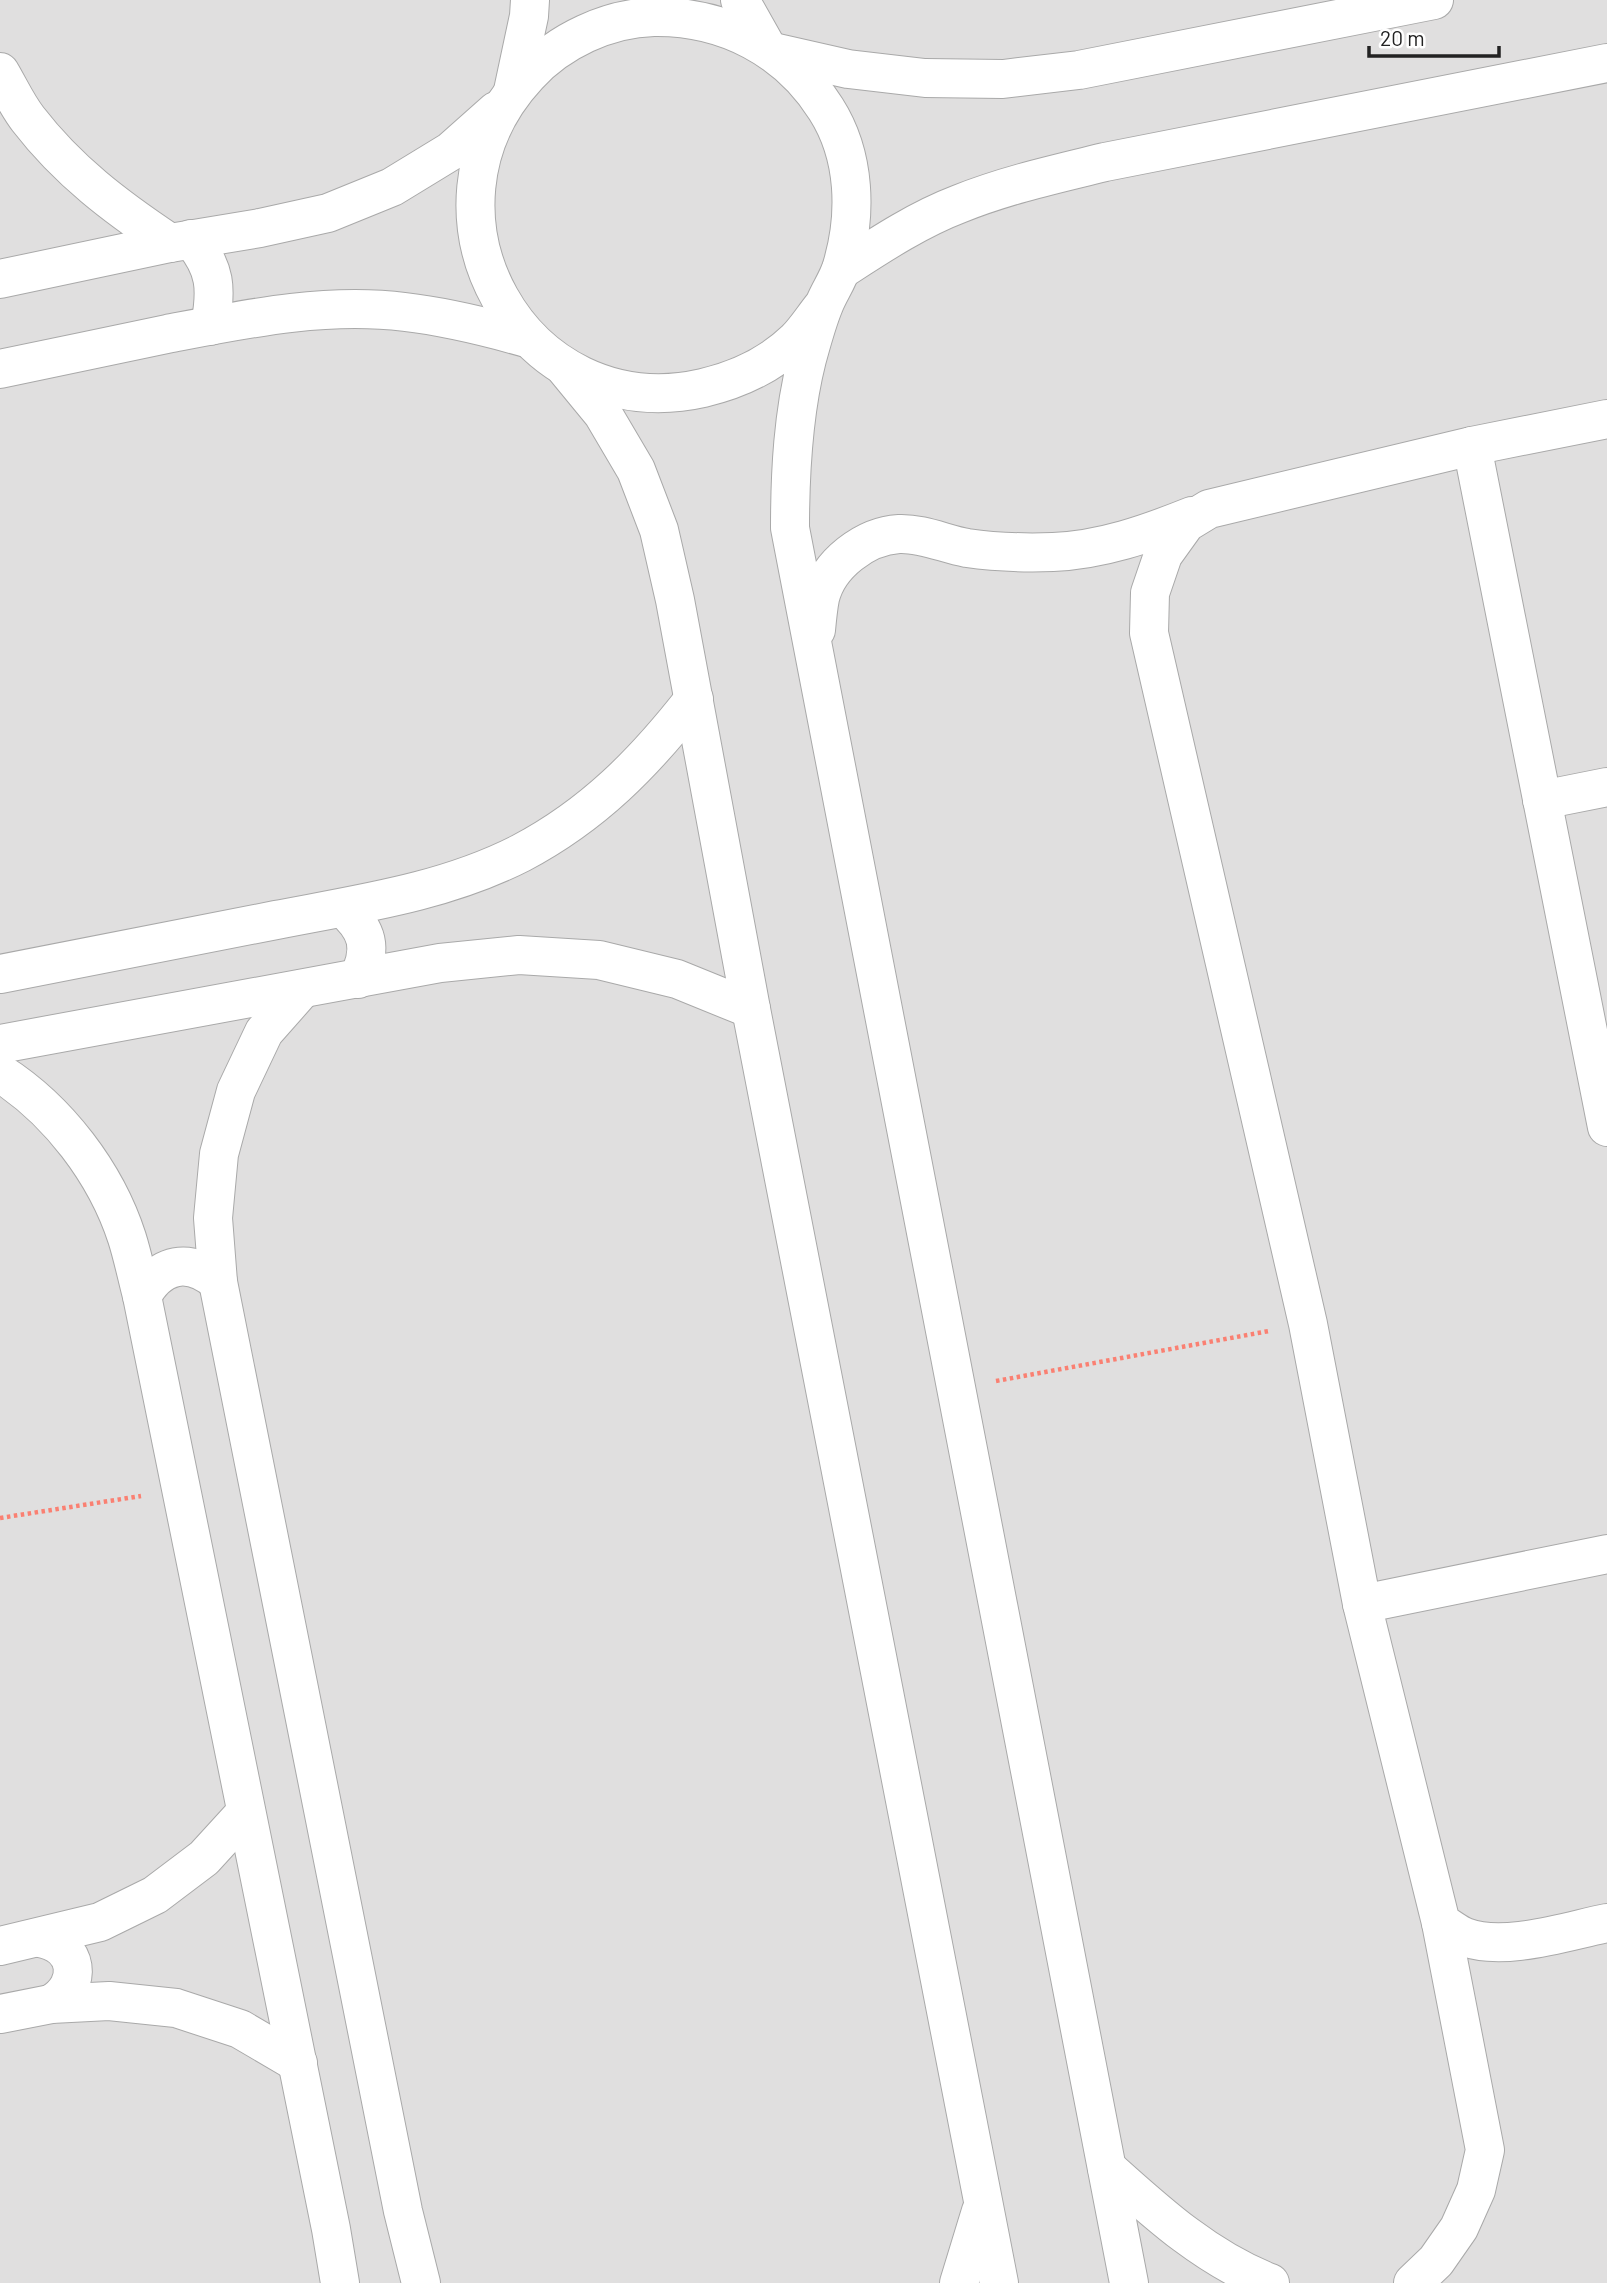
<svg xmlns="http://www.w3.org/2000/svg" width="1607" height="2283" font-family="Barlow,sans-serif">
  <rect width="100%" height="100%" fill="#f2efe9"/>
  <rect fill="#e0dfdf" x="0" y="0" width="1607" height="2283"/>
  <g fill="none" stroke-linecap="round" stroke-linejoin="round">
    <g stroke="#a9a9a9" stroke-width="40">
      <g id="minor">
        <path d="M740,0l26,46"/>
        <path d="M773,52l75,17 77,9 78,1 76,-9 355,-70"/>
        <path d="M0,72c9,15 17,33 28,47 40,52 88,88 142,124"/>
        <path d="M513,91l16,-75 1,-16"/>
        <path d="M191,239c25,29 26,50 19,87"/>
        <path d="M841,270c37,-24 76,-50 118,-66 47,-19 97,-30 146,-42l502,-99"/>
        <path d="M0,279l170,-36 90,-15 68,-15 64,-26 59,-36 45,-40"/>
        <path d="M823,306c-9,11 -17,24 -27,34 -25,24 -59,40 -93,48 -181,41 -302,-177 -175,-313 31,-34 80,-57 126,-58 71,-1 134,32 172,92 30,47 31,106 16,157 -4,14 -13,26 -18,39 -7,17 -12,36 -17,54 -14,55 -17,112 -17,169l339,1755"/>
        <path d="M0,369c56,-12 111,-23 167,-35 78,-15 158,-32 238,-22 43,5 83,15 125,27"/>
        <path d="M566,369l37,45 33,56 23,60 16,70 76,409 248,1274"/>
        <path d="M1607,419l-135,27 -263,63 -23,14 -23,32 -13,38 -1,40 159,691 54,280 79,319c8,4 16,11 24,14 39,15 102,-6 142,-14"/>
        <path d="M1472,446l135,681"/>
        <path d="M816,630c1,-11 2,-22 4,-32 8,-34 45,-62 79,-64 23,-1 46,10 68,14 28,4 58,5 86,4 49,-2 94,-18 139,-36"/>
        <path d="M1542,800l65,-13"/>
        <path d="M343,908c25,22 30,40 15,71"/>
        <path d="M0,974c92,-18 184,-36 276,-54 83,-16 169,-28 245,-67 72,-38 123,-90 173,-154"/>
        <path d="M302,989l-38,43 -28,59 -17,63 -6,64 5,64 185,929 18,72"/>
        <path d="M0,1044l440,-81 79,-8 80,5 78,19 74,30"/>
        <path d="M0,1073c58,37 106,100 127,165 6,19 10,39 15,58l189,933 9,54"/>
        <path d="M142,1296c18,-33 47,-39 76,-14"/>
        <path d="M1362,1604l245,-50"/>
        <path d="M40,1938c39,7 44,47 11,66"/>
        <path d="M0,1946l100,-24 55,-27 49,-37 42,-46"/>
        <path d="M0,2014l51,-10 58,-3 67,7 64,21 58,34"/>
        <path d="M1107,2168c50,45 99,90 163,115"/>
        <path d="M959,2283l22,-72"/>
        <path d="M1413,2283l23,-22 23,-33 17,-38 9,-40 -44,-227"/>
      </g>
    </g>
    <g stroke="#fa8072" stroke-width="4.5" stroke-dasharray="3.5 3.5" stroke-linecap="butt">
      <path d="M996,1381l273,-50"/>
      <path d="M0,1518l141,-22"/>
    </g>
    <use href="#minor" stroke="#fff" stroke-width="38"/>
  </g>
  <path d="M1369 46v10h130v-10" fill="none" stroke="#222222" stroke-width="3.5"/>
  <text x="1380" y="46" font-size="21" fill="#222222" stroke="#ffffff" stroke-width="5" paint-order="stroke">20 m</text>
</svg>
